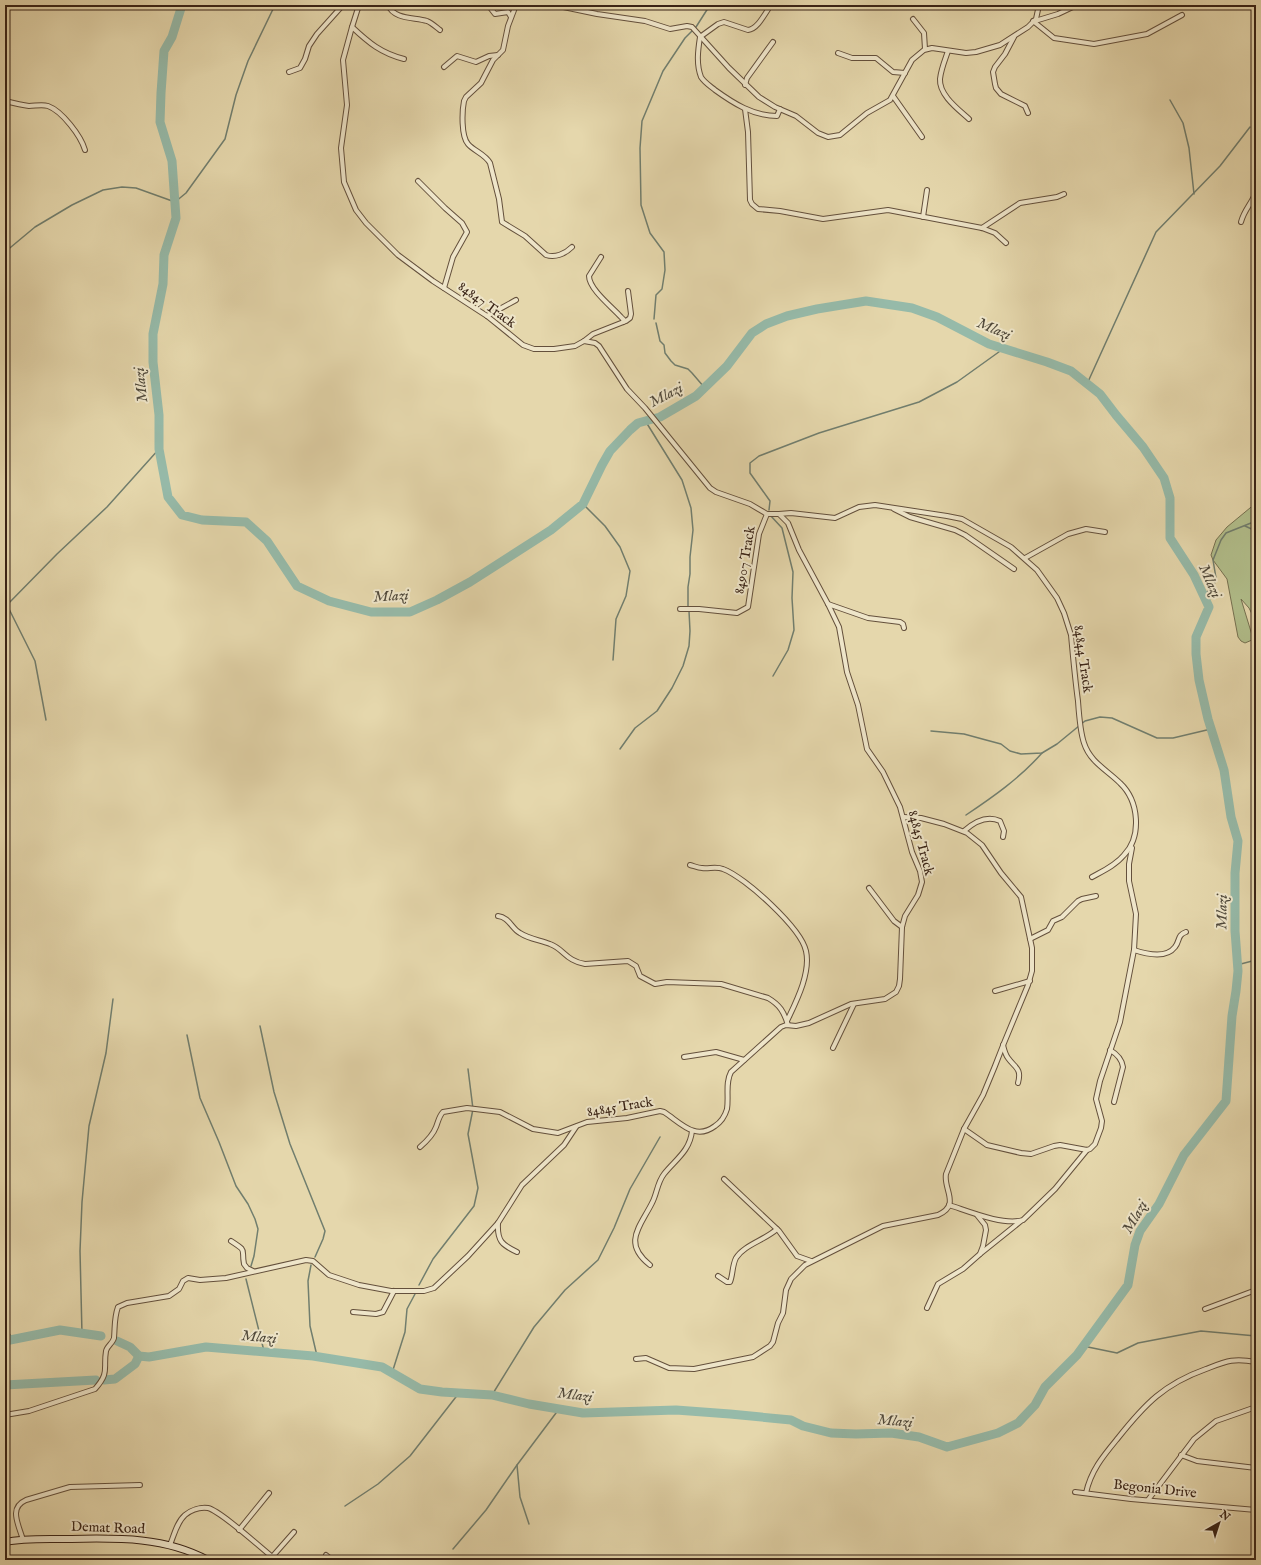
<svg xmlns="http://www.w3.org/2000/svg" width="1261" height="1565" font-family="'IM FELL English',serif">
  <rect width="100%" height="100%" fill="#e5d7ac"/>
  <filter id="stains"><feTurbulence type="fractalNoise" baseFrequency=".005" numOctaves="4"/><feColorMatrix values="0 0 0 0 .2 0 0 0 0 .09 0 0 0 0 .02 0 0 0 .5 -.17"/></filter>
  <radialGradient id="worn" r=".72"><stop offset=".6" stop-color="#630" stop-opacity="0"/><stop offset="1" stop-color="#630" stop-opacity=".3"/></radialGradient>
  <path fill="#b2bf8c" stroke="#767151" d="M1256,503v119l-7,-14 -8,-9 11,36v5l-7,3 -4,-2 -3,-4 -11,-58 -14,-19 -2,-5 5,-15 11,-13z"/>
  <g fill="none" stroke-linecap="round" stroke-linejoin="round">
    <g stroke="#717e6e" stroke-width="1.5">
      <path d="M696,27l14,-22"/>
      <path d="M1170,100l13,23 6,25 5,46"/>
      <path d="M5,252l30,-25 37,-22 31,-15 19,-3 14,1 39,14 11,-9 39,-54 11,-44 12,-34 27,-56"/>
      <path d="M654,319l2,-24 6,-6 3,-19 -1,-18 -14,-19 -9,-28 -1,-57 2,-27 21,-50 22,-33 8,-8"/>
      <path d="M656,323l4,18 4,4 1,8 6,8 4,4 13,4 4,4 12,14"/>
      <path d="M1087,384l69,-152 64,-66 30,-39"/>
      <path d="M646,422l36,58 9,28 2,22 -3,27v17l-2,13v20"/>
      <path d="M583,504l22,22 15,21 10,24 -4,25 -10,23 -3,41"/>
      <path d="M769,510l1,-9 -20,-28v-10l9,-7 60,-23 100,-31 38,-20 46,-33"/>
      <path d="M770,515l12,13 11,44 -1,26 2,32 -6,20 -15,26"/>
      <path d="M1245,526l11,5"/>
      <path d="M1204,595l10,-10 2,-7 -3,-18 8,-20 5,-7 30,-12"/>
      <path d="M7,605l28,56 11,59"/>
      <path d="M5,607l52,-53 50,-47 52,-58"/>
      <path d="M931,731l33,3 22,6 15,4 9,7 11,3 21,-1 15,-9 28,-23 15,-4 12,1 45,20h16l38,-9"/>
      <path d="M620,749l15,-21 22,-17 15,-23 11,-22 6,-20 1,-15 -1,-20"/>
      <path d="M966,815c27,-18 54,-37 76,-62"/>
      <path d="M1237,965l19,-5"/>
      <path d="M260,1026l14,66 16,52 35,87 -2,8 -8,18"/>
      <path d="M187,1035l13,63 19,44 17,44 12,18 7,15 3,10 -4,27 -3,10"/>
      <path d="M311,1265l-3,16 2,45 7,30"/>
      <path d="M246,1279l18,72"/>
      <path d="M419,1285l14,-26 41,-53 4,-18 -10,-54 5,-25 -5,-40"/>
      <path d="M5,1325l7,14"/>
      <path d="M82,1334l-2,-83 2,-49 7,-76 17,-73 7,-54"/>
      <path d="M1083,1346l34,7 21,-10 63,-12 55,5"/>
      <path d="M392,1373l13,-41 2,-23 8,-15"/>
      <path d="M492,1395l42,-68 31,-37 33,-30 16,-32 16,-39 30,-52"/>
      <path d="M517,1465l3,32 9,27"/>
      <path d="M345,1506l33,-22 32,-28 49,-63"/>
      <path d="M453,1549l33,-39 31,-45 42,-56"/>
    </g>
    <g stroke="#96baa9" stroke-width="9">
      <path d="M5,1341l55,-11 41,6"/>
      <path d="M117,1341l13,6 9,9 10,1 57,-10 107,9 69,11 38,22 22,3 50,3 37,9 54,9 93,-3 54,4 61,6 12,6 28,7 25,1 35,-1 28,4 28,10 51,-14 20,-10 17,-18 10,-18 32,-32 51,-70 7,-40 5,-14 19,-27 25,-49 42,-54 6,-85 4,-25 2,-20 -3,-40v-58l3,-32 -7,-24 -7,-47 -16,-51 -9,-39 -3,-26v-17l13,-30 -15,-32 -24,-37v-40l-6,-20 -21,-31 -27,-32 -16,-21 -29,-23 -24,-9 -58,-18 -52,-27 -25,-9 -46,-7 -49,8 -30,7 -21,8 -14,9 -25,33 -31,30 -36,21 -22,6 -8,7 -20,21 -8,14 -19,39 -32,26 -81,52 -33,18 -27,12h-39l-42,-11 -32,-15 -30,-45 -21,-19 -44,-2 -20,-5 -14,-18 -9,-48v-34l-6,-53v-28l10,-50 1,-29 12,-37 -4,-57 -12,-39 1,-29 3,-42 8,-14 10,-32"/>
      <path d="M104,1380l11,-1 20,-15 4,-8"/>
      <path d="M5,1385l91,-5"/>
    </g>
    <g stroke="#64503c" stroke-width="6">
      <g id="street">
        <path d="M359,5l-7,22 -9,33 4,45 -6,43 3,34 12,28 10,13 32,32 35,26 54,35 36,29 11,4h20l21,-3 9,-5 11,2 4,3 28,43 18,19 65,80 6,4 34,12 17,10h12l9,9 11,27 29,54 11,23 8,45 11,33 9,44 16,23 17,35 12,45 8,19 2,11 -4,13 -13,21 -3,11 -2,52 -1,7 -3,6 -11,7 -34,5 -42,19 -13,3 -10,-1 -5,2 -50,45c-6,11 -2,24 -4,37 -2,7 -6,13 -12,17 -20,15 -34,-3 -51,-14l-4,-1 -33,7 -40,4 -29,11 -25,-4 -33,-17 -33,-4 -24,4c-4,4 -5,10 -7,15 -3,8 -9,14 -16,20"/>
        <path d="M388,5c6,15 27,12 39,16 5,2 9,6 13,9"/>
        <path d="M488,5l7,9 13,-2 3,5"/>
        <path d="M516,5l-8,21 -5,24 -10,10 -12,23 -15,14 -2,4c-2,10 -3,35 4,43 6,7 17,10 22,19l9,36 3,23 23,14 21,19c9,3 19,-1 26,-8"/>
        <path d="M554,5l43,9 48,7 25,8 17,-3 5,1 37,41 30,29 16,10 21,9 22,17 10,4 12,-2 27,-22 23,-13 22,-40 12,-10 8,-2 34,5 10,-1 24,-7 28,-18 8,-8 3,-14"/>
        <path d="M771,5c-6,8 -13,24 -23,25l-24,-8 -6,2 -18,13c-2,13 -4,27 1,40 3,5 9,9 14,13 18,13 38,26 62,26l3,-7"/>
        <path d="M913,19l11,14 1,16"/>
        <path d="M1033,21l21,17 40,6 53,-10 35,-19"/>
        <path d="M1035,21l23,-7 19,-9"/>
        <path d="M352,27c17,16 29,26 52,32"/>
        <path d="M1014,37l-9,17 -10,13 -2,5 2,12 1,4 5,6 24,12 3,7"/>
        <path d="M948,51c-3,9 -7,18 -8,28 -1,16 18,30 29,40"/>
        <path d="M838,53l14,5h24l17,14 12,1"/>
        <path d="M444,67l13,-11 19,6 13,-6 9,-1"/>
        <path d="M289,72l11,-4 5,-9 4,-13 8,-12 26,-29"/>
        <path d="M745,85l2,-7 26,-36"/>
        <path d="M893,96l29,41"/>
        <path d="M5,101c8,2 16,4 24,5 6,0 13,-2 19,0 14,5 33,30 37,44"/>
        <path d="M745,109l3,23 2,68 2,4 6,5 22,2 43,8 65,-9 94,18 13,5 11,10"/>
        <path d="M418,181l27,27 17,15 5,9 -14,25 -9,31"/>
        <path d="M923,217l4,-27"/>
        <path d="M1241,222c3,-12 11,-19 15,-30"/>
        <path d="M982,228l38,-25 37,-6 7,-3"/>
        <path d="M601,257l-12,19c0,13 23,31 32,41l3,3 -1,2"/>
        <path d="M487,316l29,-16"/>
        <path d="M584,341l9,-7 33,-13 4,-3 1,-4 -3,-23"/>
        <path d="M894,509l16,8 45,13 10,5 49,34"/>
        <path d="M779,514l12,-1 44,5 24,-11 16,-2 72,11 15,3 49,28 26,23 20,28 7,15 7,22c2,22 4,44 7,66 1,14 2,30 6,42 6,19 23,27 36,40 19,18 22,53 4,72 -8,10 -21,16 -32,22"/>
        <path d="M1025,558l43,-24 18,-5 19,3"/>
        <path d="M828,604l40,14 32,4 3,2 1,4"/>
        <path d="M680,609h19l38,4 11,-6 11,-73 8,-20"/>
        <path d="M964,831c10,-9 23,-16 36,-10l4,10 -1,6"/>
        <path d="M690,865c4,1 8,3 12,3 7,1 14,-2 21,1 22,8 78,59 83,82 5,22 -10,51 -19,70"/>
        <path d="M869,888l25,33 8,6"/>
        <path d="M498,916c11,1 14,13 22,17 9,6 20,7 30,11 14,5 16,17 35,20l43,-3 8,5 4,10 15,8 12,-2 54,2 47,14c12,7 16,14 20,27"/>
        <path d="M1030,939l18,-9 5,-9 9,-4 16,-16 4,-2 14,-3"/>
        <path d="M1134,950c12,4 32,9 41,-3 5,-6 2,-12 11,-15"/>
        <path d="M995,991l35,-10"/>
        <path d="M1003,1045c1,4 2,9 5,13 7,10 14,10 10,25"/>
        <path d="M833,1048l21,-44"/>
        <path d="M1110,1050c7,4 12,9 13,17l-9,35"/>
        <path d="M684,1057l32,-5 28,8"/>
        <path d="M964,1129l23,16 34,8 10,1 23,-8 6,-1 27,5 3,-1 5,-5 6,-16 1,-7 -6,-22 4,-18 20,-59 14,-72 2,-36 -7,-33v-17l3,-16"/>
        <path d="M724,1179l55,52 18,25 14,5"/>
        <path d="M949,1205c19,6 54,21 74,15l32,-31 32,-39"/>
        <path d="M498,1223c-1,18 4,22 19,29"/>
        <path d="M231,1241c17,11 10,7 13,23l3,4 6,3"/>
        <path d="M980,1254l41,-33"/>
        <path d="M650,1265c-28,-22 -10,-38 2,-62 5,-9 5,-20 12,-29 11,-14 26,-23 28,-43"/>
        <path d="M718,1276l9,6h3c3,-7 2,-16 6,-24 8,-13 29,-18 41,-29"/>
        <path d="M927,1308l11,-24 25,-15 17,-15 3,-8 3,-16 -1,-5 -8,-10"/>
        <path d="M1205,1309l51,-19"/>
        <path d="M353,1312l23,2 7,-2 11,-21"/>
        <path d="M636,1359l10,-1 23,10 25,1 59,-12 17,-11 3,-4 5,-19 5,-10 3,-23 5,-11 14,-14 78,-39 55,-11c23,-10 5,-26 8,-41l18,-45 19,-34 12,-29 9,-23 24,-58 4,-14v-23l-11,-51 -20,-24 -19,-28 -15,-12 -23,-9 -23,-6 -17,-1"/>
        <path d="M5,1415l24,-4 66,-22c15,-17 8,-20 11,-38 1,-5 7,-8 8,-13 1,-11 0,-20 4,-31l9,-4 42,-7 10,-7 4,-8 5,-3 12,2 26,-2 80,-18 7,1 16,14 30,10 32,6h33l10,-3 34,-32 30,-33 24,-38 42,-40 12,-18"/>
        <path d="M1181,1455l16,6 59,7"/>
        <path d="M1075,1492l56,7 125,11"/>
        <path d="M1086,1493c5,-23 18,-38 32,-55 27,-34 46,-54 88,-69 21,-8 27,-11 50,-7"/>
        <path d="M1148,1500l46,-61 22,-18 40,-14"/>
        <path d="M239,1530l30,-37"/>
        <path d="M23,1540c-4,-15 -15,-32 3,-40l44,-13 70,-2"/>
        <path d="M170,1545c4,-10 7,-23 15,-30 6,-5 15,-8 23,-7 13,3 54,41 68,52"/>
        <path d="M326,1555l6,5"/>
        <path d="M272,1557l22,-25"/>
      </g>
    </g>
    <g stroke="#392316" stroke-width="8">
      <path id="secondary" d="M5,1542c19,-4 41,-3 61,-3 49,-1 98,-3 142,21"/>
    </g>
    <use href="#street" stroke="#eee5c9" stroke-width="4"/>
    <use href="#secondary" stroke="#eee5c9" stroke-width="6"/>
  </g>
  <g text-anchor="middle" dominant-baseline="central" stroke-width="4" stroke-linejoin="round" paint-order="stroke">
    <g font-size="14" fill="#392316" stroke="#eee5c9">
      <text transform="translate(487 305) rotate(36)">84847 Track</text>
      <text transform="translate(745 560) rotate(-80)">84907 Track</text>
      <text transform="translate(1083 659) rotate(82)">84844 Track</text>
      <text transform="translate(921 843) rotate(75)">84845 Track</text>
      <text transform="translate(620 1107) rotate(-9)">84845 Track</text>
      <text transform="translate(1155 1489) rotate(6)">Begonia Drive</text>
      <text transform="translate(108 1528) rotate(2)">Demat Road</text>
    </g>
    <g font-size="15" font-style="italic" fill="#50493b" stroke="#eee5c9">
      <text transform="translate(994 329) rotate(23)">Mlazi</text>
      <text transform="translate(141 385) rotate(-96)">Mlazi</text>
      <text transform="translate(666 395) rotate(-28)">Mlazi</text>
      <text transform="translate(1210 581) rotate(66)">Mlazi</text>
      <text transform="translate(391 596) rotate(-3)">Mlazi</text>
      <text transform="translate(1222 912) rotate(-89)">Mlazi</text>
      <text transform="translate(1135 1217) rotate(-60)">Mlazi</text>
      <text transform="translate(259 1337) rotate(5)">Mlazi</text>
      <text transform="translate(575 1395) rotate(7)">Mlazi</text>
      <text transform="translate(895 1421) rotate(5)">Mlazi</text>
    </g>
  </g>
  <rect width="1261" height="1565" fill="none" stroke="#e5d7ac" stroke-width="20"/>
  <rect x="6" y="6" width="1249" height="1553" fill="none" stroke="#392316" stroke-width="2"/>
  <rect x="10" y="10" width="1241" height="1545" fill="none" stroke="#392316"/>
  <g transform="translate(1219 1523) rotate(39)" stroke="#eee5c9" stroke-width="3" paint-order="stroke">
  <path d="M0-3L7 15L0 10L-7 15Z" fill="#392316"/>
  <text y="-6" font-size="11" font-weight="bold" text-anchor="middle" fill="#392316">N</text>
  </g>
  <rect width="100%" height="100%" filter="url(#stains)"/>
  <rect width="100%" height="100%" fill="url(#worn)"/>
</svg>
